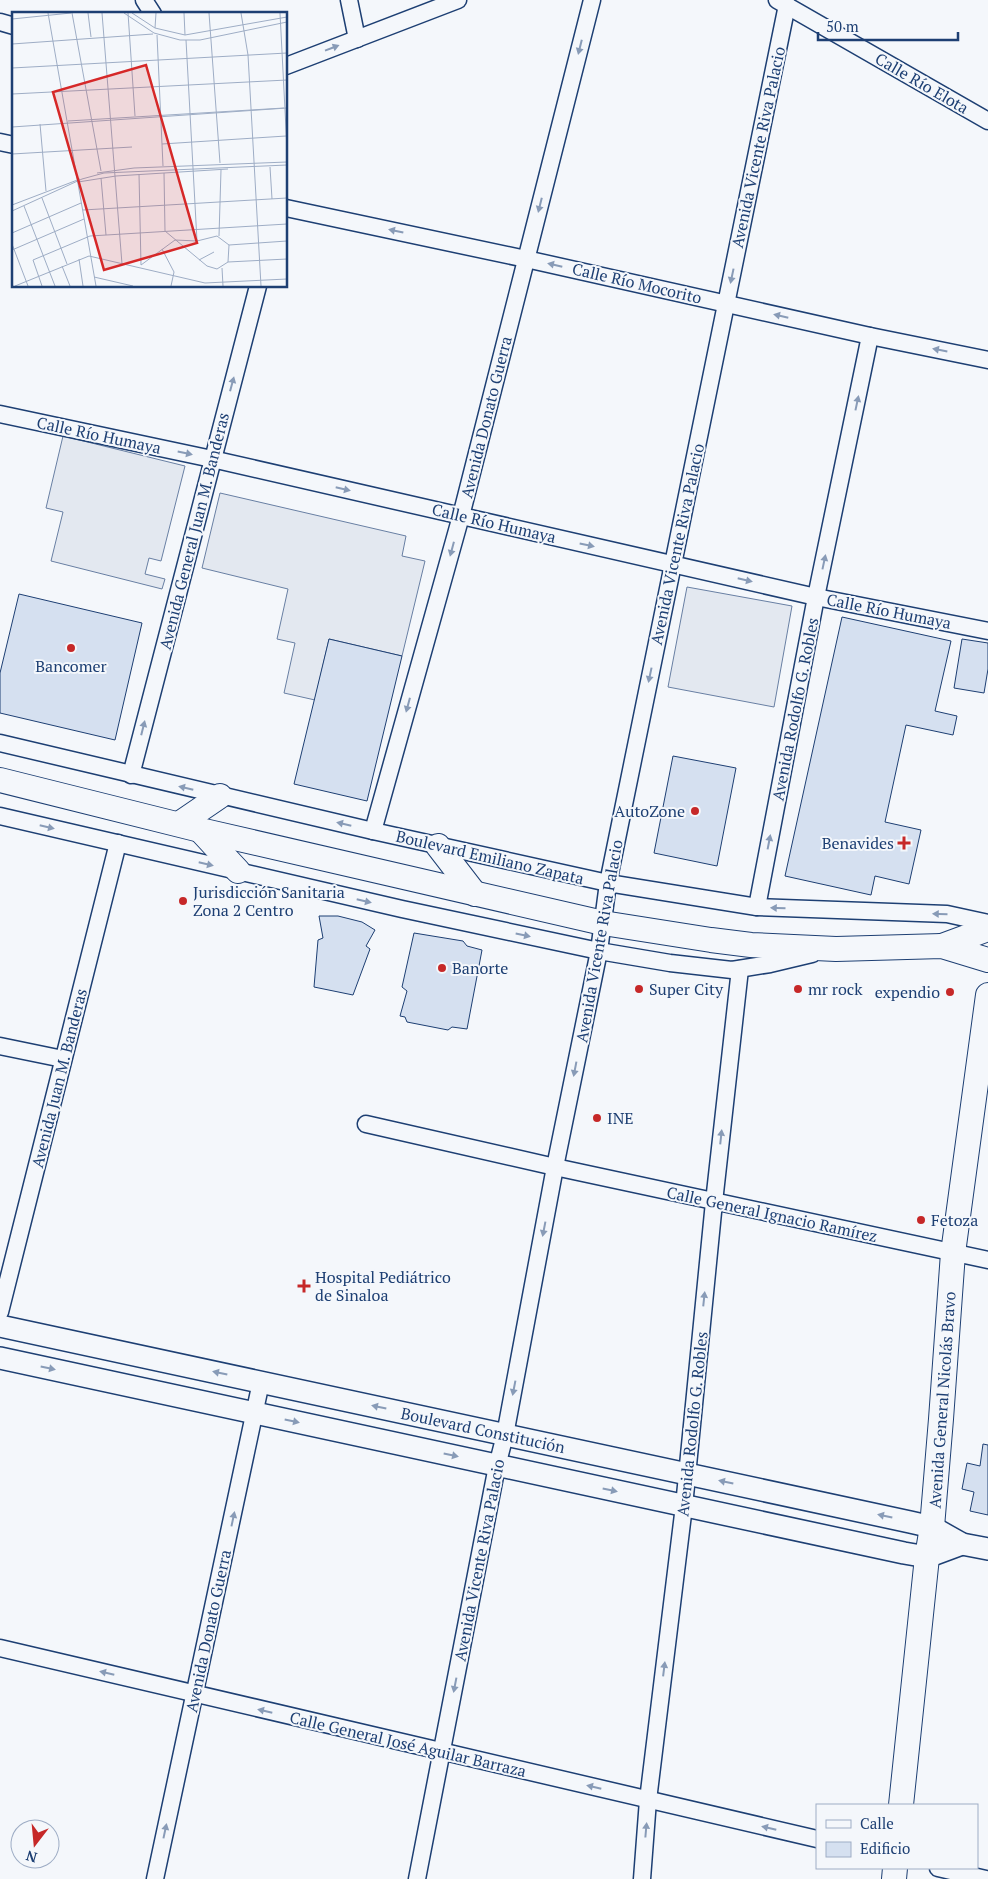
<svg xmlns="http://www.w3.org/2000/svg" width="988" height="1879" font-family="'PT Serif',serif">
  <rect width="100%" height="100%" fill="#f4f7fb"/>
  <g fill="#e3e8f0" stroke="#687fa3">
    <path d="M63,436l122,30 -24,95 -12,-3 -4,16 20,5 -3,10 -111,-28 12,-49 -17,-4z"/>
    <path d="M220,493l186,43 -4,20 23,5 -23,95 -73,-17 -14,61 -31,-7 11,-50 -18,-4 11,-50 -86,-21z"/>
    <path d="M687,587l105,19 -18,101 -106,-20z"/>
  </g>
  <g fill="#d5e0f0" stroke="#1d3f73">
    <path d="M19,594l123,29 -27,117 -115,-27v-40z"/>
    <path d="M842,617l109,24 -16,70 22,5 -4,19 -47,-10 -21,97 36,8 -12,54 -34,-8 -4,19 -86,-19z"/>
    <path d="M329,639l73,17 -35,145 -73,-17z"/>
    <path d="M962,639l26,4v26l-4,24 -30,-5z"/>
    <path d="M673,756l63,12 -19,98 -63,-13z"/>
    <path d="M319,916h19l24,6 13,8 -9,16 4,3 -17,46 -39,-8 4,-47 5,-2z"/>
    <path d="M414,933l49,8 4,5 15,4 -15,79 -15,-2 -4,3 -41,-8 -2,-5 -5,-1 7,-25 -5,-4z"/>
    <path d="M983,1444l5,1v70l-18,-4 4,-19 -12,-3 5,-26 13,3z"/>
  </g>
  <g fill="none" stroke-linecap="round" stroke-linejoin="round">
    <g stroke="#1d3f73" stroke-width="19">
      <g id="minor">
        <path d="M144,0l9,14"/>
        <path d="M349,0l8,39"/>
        <path d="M777,0l211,121"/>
        <path d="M0,22l14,4"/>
        <path d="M286,66l172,-66"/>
        <path d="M0,142l14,3"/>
        <path d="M286,208l240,51 344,77 118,24"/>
        <path d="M0,414l212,45 604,138 172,34"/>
        <path d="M0,743l373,88 235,52 149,24 190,7 41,9"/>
        <path d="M131,775l127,-489"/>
        <path d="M0,816l402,93 197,42 71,12 62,7 38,-6 42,-10"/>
        <path d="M373,831l88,-315 131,-516"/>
        <path d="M757,907l59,-310 54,-261"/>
        <path d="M0,1046l63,13"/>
        <path d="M366,1124l189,43 433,93"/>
        <path d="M0,1312l118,-469"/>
        <path d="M0,1648l817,191"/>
        <path d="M938,1868l48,11"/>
        <path d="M155,1879l106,-497"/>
        <path d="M417,1879l80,-413 8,-31 50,-268 44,-216 9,-68 179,-878"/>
        <path d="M642,1879l6,-79 36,-294 30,-304 26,-233"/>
      </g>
    </g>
    <g stroke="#1d3f73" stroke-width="24">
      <g id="tertiary">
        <path d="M0,1326l910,196 22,5 30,17 26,5"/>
        <path d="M0,1358l904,195 23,4 35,-13"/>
      </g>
    </g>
    <g stroke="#1d3f73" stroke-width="26">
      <g id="secondary">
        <path d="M0,780l200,50 403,93 108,17 40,5 85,4 106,-3 46,14"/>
        <path d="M179,824l41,-28"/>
        <path d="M200,830l38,41"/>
        <path d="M438,846l37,48"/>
        <path d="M942,946l46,-17"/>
        <path d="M901,1805l26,-248 5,-30 9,-108 12,-166 35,-258"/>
        <path d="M894,1879l1,-11"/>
      </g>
    </g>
    <use href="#minor" stroke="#f4f7fb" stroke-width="16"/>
    <use href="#tertiary" stroke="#f4f7fb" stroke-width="21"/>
    <use href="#secondary" stroke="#f4f7fb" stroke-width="24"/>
  </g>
  <defs><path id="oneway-solid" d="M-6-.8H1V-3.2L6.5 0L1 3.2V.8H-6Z" transform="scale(1.25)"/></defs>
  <g fill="#889bb7">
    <use href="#oneway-solid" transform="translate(580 47) rotate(104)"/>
    <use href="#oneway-solid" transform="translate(332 48) rotate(-21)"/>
    <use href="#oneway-solid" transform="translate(540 205) rotate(104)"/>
    <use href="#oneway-solid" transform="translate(396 231) rotate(-168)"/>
    <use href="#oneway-solid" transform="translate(555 265) rotate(-167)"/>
    <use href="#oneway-solid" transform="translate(732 276) rotate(102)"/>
    <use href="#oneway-solid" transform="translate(781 316) rotate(-167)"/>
    <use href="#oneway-solid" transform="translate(940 350) rotate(-169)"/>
    <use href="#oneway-solid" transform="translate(232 384) rotate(-75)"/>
    <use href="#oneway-solid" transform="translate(857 403) rotate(-78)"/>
    <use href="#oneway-solid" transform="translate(185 453) rotate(12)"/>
    <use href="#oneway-solid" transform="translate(343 489) rotate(13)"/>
    <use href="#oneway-solid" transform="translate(587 545) rotate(12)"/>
    <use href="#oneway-solid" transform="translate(452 549) rotate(105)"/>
    <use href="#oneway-solid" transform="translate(824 562) rotate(-78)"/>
    <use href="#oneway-solid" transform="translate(745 580) rotate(13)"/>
    <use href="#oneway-solid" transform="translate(650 675) rotate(102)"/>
    <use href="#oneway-solid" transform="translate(408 705) rotate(105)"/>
    <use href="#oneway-solid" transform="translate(143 728) rotate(-76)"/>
    <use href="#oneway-solid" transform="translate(186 788) rotate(-167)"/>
    <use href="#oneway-solid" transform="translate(344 824) rotate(-167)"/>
    <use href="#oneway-solid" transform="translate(47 827) rotate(13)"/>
    <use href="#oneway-solid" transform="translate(769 842) rotate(-79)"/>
    <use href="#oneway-solid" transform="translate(206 864) rotate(13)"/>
    <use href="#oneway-solid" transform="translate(364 901) rotate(13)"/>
    <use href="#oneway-solid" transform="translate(778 908) rotate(-178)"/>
    <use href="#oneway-solid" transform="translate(940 914) rotate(-179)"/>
    <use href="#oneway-solid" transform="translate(523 935) rotate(12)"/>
    <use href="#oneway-solid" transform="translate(575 1069) rotate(101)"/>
    <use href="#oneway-solid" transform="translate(721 1137) rotate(-84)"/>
    <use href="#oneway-solid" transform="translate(544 1229) rotate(101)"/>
    <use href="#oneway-solid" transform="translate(704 1299) rotate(-84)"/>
    <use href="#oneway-solid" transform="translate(48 1368) rotate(12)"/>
    <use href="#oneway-solid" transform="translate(220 1373) rotate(-168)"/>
    <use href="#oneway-solid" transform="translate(514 1388) rotate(101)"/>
    <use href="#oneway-solid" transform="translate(379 1407) rotate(-168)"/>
    <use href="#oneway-solid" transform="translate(292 1421) rotate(12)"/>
    <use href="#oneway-solid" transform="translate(451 1455) rotate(12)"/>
    <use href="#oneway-solid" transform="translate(726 1482) rotate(-168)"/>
    <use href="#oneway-solid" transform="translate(610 1490) rotate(12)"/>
    <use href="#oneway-solid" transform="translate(885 1516) rotate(-168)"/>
    <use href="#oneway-solid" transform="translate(233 1519) rotate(-78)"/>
    <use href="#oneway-solid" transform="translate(664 1669) rotate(-83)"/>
    <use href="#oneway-solid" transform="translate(107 1673) rotate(-167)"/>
    <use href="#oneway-solid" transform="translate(455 1685) rotate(101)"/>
    <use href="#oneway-solid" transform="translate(265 1711) rotate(-167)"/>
    <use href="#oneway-solid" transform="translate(594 1787) rotate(-167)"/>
    <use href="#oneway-solid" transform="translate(769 1828) rotate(-167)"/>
    <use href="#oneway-solid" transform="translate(646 1830) rotate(-85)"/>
    <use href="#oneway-solid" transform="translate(165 1831) rotate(-78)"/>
  </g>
  <g fill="#c62828" stroke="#f4f7fb" stroke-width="2">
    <circle cx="71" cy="648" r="5"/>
    <circle cx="695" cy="811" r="5"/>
    <path d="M901.5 835.5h5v5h5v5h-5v5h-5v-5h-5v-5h5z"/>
    <circle cx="183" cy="901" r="5"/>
    <circle cx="442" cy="968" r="5"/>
    <circle cx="639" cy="989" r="5"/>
    <circle cx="798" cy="989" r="5"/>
    <circle cx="950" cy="992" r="5"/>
    <circle cx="597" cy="1118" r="5"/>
    <circle cx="921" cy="1220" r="5"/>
    <path d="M301.5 1278.5h5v5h5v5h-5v5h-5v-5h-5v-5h5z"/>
  </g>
  <g text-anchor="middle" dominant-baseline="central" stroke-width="4" stroke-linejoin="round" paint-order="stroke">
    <g font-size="16" fill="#1d3f73" stroke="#f4f7fb">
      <text transform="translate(922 83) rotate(30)">Calle Río Elota</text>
      <text transform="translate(758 147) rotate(-78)">Avenida Vicente Riva Palacio</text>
      <text transform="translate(637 283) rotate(13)">Calle Río Mocorito</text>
      <text transform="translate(486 417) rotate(-76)">Avenida Donato Guerra</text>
      <text transform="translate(99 435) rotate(12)">Calle Río Humaya</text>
      <text transform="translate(494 523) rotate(13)">Calle Río Humaya</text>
      <text transform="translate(194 531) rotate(-76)">Avenida General Juan M. Banderas</text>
      <text transform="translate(677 544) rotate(-78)">Avenida Vicente Riva Palacio</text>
      <text transform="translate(889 611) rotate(11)">Calle Río Humaya</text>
      <text transform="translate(795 709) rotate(-79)">Avenida Rodolfo G. Robles</text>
      <text transform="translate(490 857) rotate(13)">Boulevard Emiliano Zapata</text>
      <text transform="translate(599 941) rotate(-80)">Avenida Vicente Riva Palacio</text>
      <text transform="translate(59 1078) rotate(-76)">Avenida Juan M. Banderas</text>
      <text transform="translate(772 1214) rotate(12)">Calle General Ignacio Ramírez</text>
      <text transform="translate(942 1400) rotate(-86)">Avenida General Nicolás Bravo</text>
      <text transform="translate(692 1424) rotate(-84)">Avenida Rodolfo G. Robles</text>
      <text transform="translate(483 1430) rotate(12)">Boulevard Constitución</text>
      <text transform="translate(479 1560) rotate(-79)">Avenida Vicente Riva Palacio</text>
      <text transform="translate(208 1631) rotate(-78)">Avenida Donato Guerra</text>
      <text transform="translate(408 1744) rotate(13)">Calle General José Aguilar Barraza</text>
    </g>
    <g font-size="16" fill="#1d3f73" stroke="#f4f7fb" text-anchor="start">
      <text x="71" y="666" text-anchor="middle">Bancomer</text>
      <text x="685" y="811" text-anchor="end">AutoZone</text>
      <text x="894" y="843" text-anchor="end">Benavides</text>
      <text x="193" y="892">Jurisdicción Sanitaria<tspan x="193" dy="18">Zona 2 Centro</tspan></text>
      <text x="452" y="968">Banorte</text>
      <text x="649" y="989">Super City</text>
      <text x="808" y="989">mr rock</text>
      <text x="940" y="992" text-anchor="end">expendio</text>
      <text x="607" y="1118">INE</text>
      <text x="931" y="1220">Fetoza</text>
      <text x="315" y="1277">Hospital Pediátrico<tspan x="315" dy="18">de Sinaloa</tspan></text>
    </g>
  </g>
  <g transform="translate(12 12)">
    <rect width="275" height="275" fill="#f4f7fb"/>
    <path fill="none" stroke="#9eadc5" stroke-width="1" d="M36,1l48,273M60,1l29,158M76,1l3,24M90,1l20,251M112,1l30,20 26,7h20l87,-18M116,1l7,103M120,1l23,15 30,7 102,-18M172,1l1,22M197,1l11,150M229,1l7,42 13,231M268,1l7,136M0,7l59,-6M143,16l1,-15M145,23l6,131M174,28l11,201M0,32l141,-10M0,56l275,-15M0,82l275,-14M56,109l216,-13M28,112l6,67M0,115l275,-19M150,132l124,-8M0,142l120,-7M258,155l2,32M85,161l37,-5 153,-6M152,161l1,58 42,35 10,3 11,-7 59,-3M127,162l2,91M89,166l5,57M66,170l38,-6 112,-7M30,186l25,66M0,193l68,-26M12,194l31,80M71,198l204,-12M0,199l70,-32 22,-6 183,-8M0,221l69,-30M207,224l2,-66M0,232l16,42M217,233l58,-4M150,237l12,23 -3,14M0,238l72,-31M67,247l4,27M187,248l15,-8M129,253l34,-25 22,1 20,-5 12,9 -1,17M50,254l8,20M210,256l1,18M82,265l39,9M3,274l74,-30 116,27 82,-4M30,274l-9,-26 57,-24 197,-12"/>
    <path fill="#d62828" fill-opacity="0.15" stroke="#d62828" stroke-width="2.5" d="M134,53l51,178 -93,27 -51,-178z"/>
    <rect width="275" height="275" fill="none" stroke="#1d3f73" stroke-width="2.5"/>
  </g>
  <rect x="816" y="1804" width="162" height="65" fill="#f4f7fb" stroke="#9eadc5"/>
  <rect x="826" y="1820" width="25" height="8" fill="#f4f7fb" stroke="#9eadc5"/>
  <text x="860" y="1829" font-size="15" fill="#1d3f73">Calle</text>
  <rect x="826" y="1842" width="25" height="15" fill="#d5e0f0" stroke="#9eadc5"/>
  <text x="860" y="1854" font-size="15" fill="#1d3f73">Edificio</text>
  <g transform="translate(35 1844) rotate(196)"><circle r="24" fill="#f4f7fb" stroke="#9eadc5"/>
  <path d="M0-4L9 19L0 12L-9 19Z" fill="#c62828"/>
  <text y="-8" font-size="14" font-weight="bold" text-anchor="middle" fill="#1d3f73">N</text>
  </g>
  <path d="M818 32v8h140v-8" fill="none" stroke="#1d3f73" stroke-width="2.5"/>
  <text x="826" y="32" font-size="15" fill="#1d3f73" stroke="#f4f7fb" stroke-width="4" paint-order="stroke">50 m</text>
</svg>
